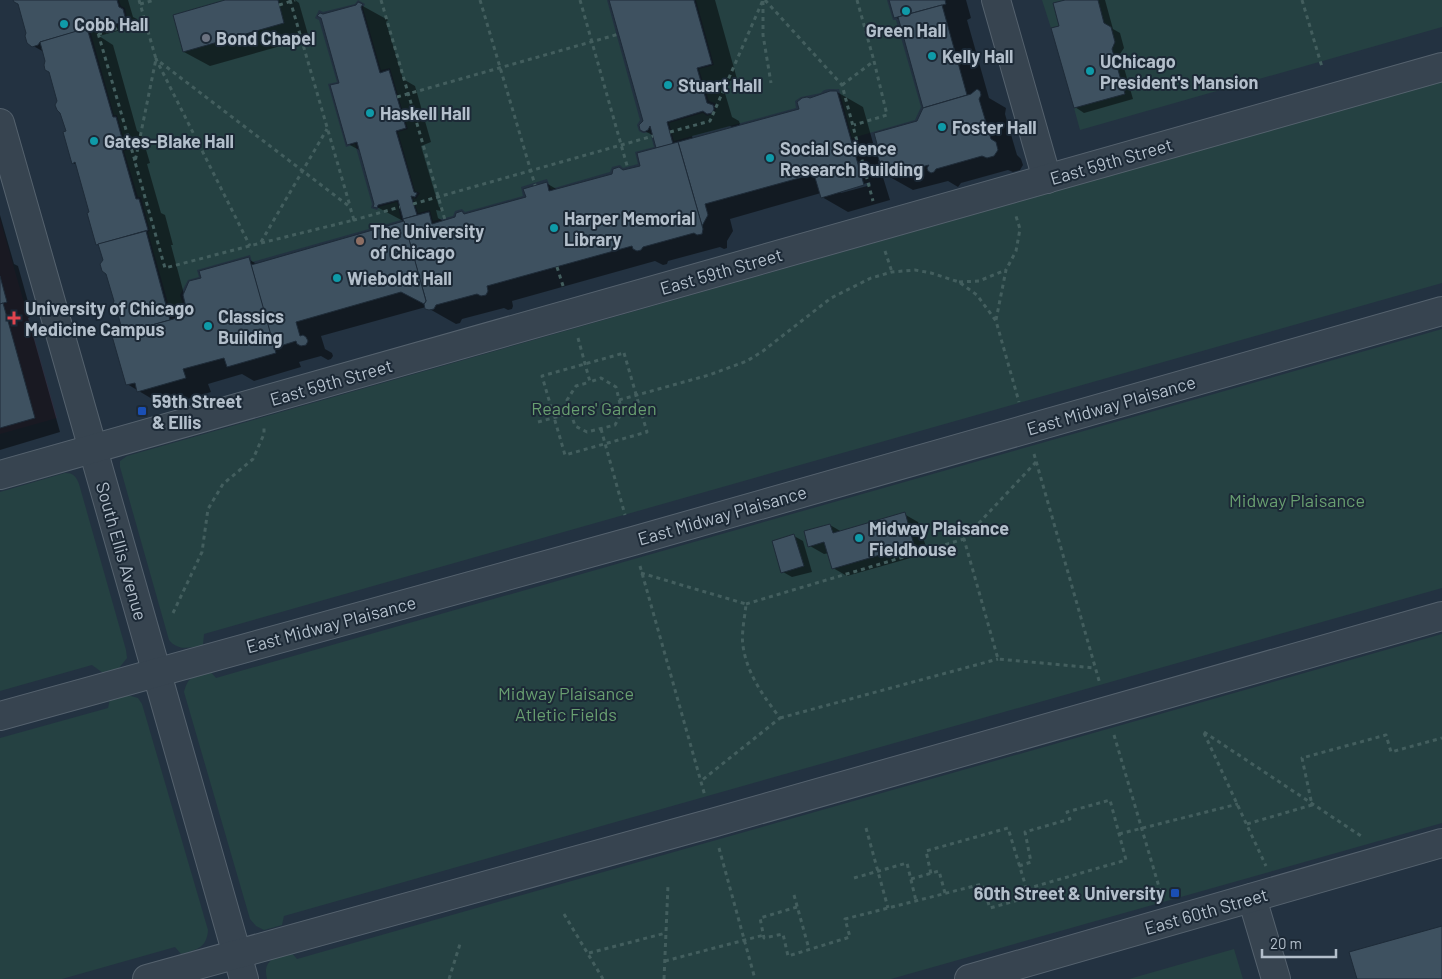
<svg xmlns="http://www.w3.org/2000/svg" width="1442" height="979" font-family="Barlow,sans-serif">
  <rect width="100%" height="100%" fill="#233241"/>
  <path fill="#302f41" d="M0,219l57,199 -57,16z"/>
  <g fill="#254142">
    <path d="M119,0h488l33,120 -3,5 2,6 4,2 7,-1 4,15 -19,5 3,12 -15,4 -3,-3 -8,2 -2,5 -59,17 -4,-10 -26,8 2,9 -58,16 -3,-3 -7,2 -2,5 -20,5 -3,-11 -12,3 -5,-15 3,1 4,-6 -5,-2 -17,-59 10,-3 -18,-61 -9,2 -18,-62 2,-4 -7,-4 -3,4 -32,8 -4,-2 -4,8 4,2 18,62 -9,2 18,63 9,-3 17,60 -1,4 6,2 2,-3 18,-5 4,18 -149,42 -2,-7 -53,15 2,7 -11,3 -8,15 6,19 -14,3 -24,-85 2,-1 -9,-34h-3l-14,-46 3,-1 -10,-35h-3l-24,-85 20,-6 5,2 8,-2 4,-7 -2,-9 -4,-2z"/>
    <path d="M696,0h191l6,20h3l25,87 -6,13 -63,18 -13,-49c-7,1 -13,-2 -18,4l-20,4 -6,4 1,7 -122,33 -5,-18 34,-10 4,3 6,-2 3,-4 -1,-7 -6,-2 -10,-32 15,-4z"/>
    <path d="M1042,0h23l-12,4 6,22 -8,2z"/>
    <path d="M1098,0h344v27l-362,103 -6,-22 50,-15 -12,-44 -1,-22 -7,-4z"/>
    <path d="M1442,81v202l-1238,351 -1,11c-14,3 -25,6 -34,-5l-49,-173v-6l7,-5z"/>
    <path d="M1442,329v259l-1158,328 -2,9 -18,5 -8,-4 -6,-7 -66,-227c4,-16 11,-17 25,-22l7,8z"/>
    <path d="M65,473c8,0 11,3 14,11l47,166 1,8 -8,10 -16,5 -11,-8 -92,26v-199z"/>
    <path d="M1442,634v189l-551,156h-624c-5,-19 9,-23 24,-27l6,7z"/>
    <path d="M127,695l11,3 4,6 66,226c-1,18 -12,20 -27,24l-6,-7 -113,32h-62v-241l108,-30 2,-9z"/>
    <path d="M1234,949l9,30h-114z"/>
  </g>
  <g fill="#0007" fill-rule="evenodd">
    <path d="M15,0h113l5,17 4,2 2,6 -3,5 -6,2 -5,-3 -26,7 14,9 24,86 4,2 9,30 -3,1 14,49 4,2 8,30h-2l13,49 19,-15 45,-20 9,5 148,-42 -30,-16 -14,-55 -13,-7 -7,-61 -18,-67 34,-10 2,-2 29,16 -2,2 17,57 12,7 16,56 -10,4 18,61 3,2 -1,2 -5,-1 2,8 5,3 84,-23 19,-15 12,7 84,-23 16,-18 -4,-13 -13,-7 3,-7 -33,-122h104l22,79 -15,4 10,34 7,4 1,3 -3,3 63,-17 10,-11 27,-7 26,15 12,43 4,-6 38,-22 7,-14 -24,-88 -5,-3 -5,-17h76l5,18 -4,2 22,78 17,10 -1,6 12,41 4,4 2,6 -3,5 -7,2 -5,-2 -47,13 -3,4 -10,-6 -35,9 -25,-14 -3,-11 -7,-4 12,39 -42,12 -26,-15 -1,-4 -91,26 3,12 -6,10v7l-3,1 -4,-2 -52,14 -1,3 -4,1 -8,-4 -143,40 1,5 -1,3 -4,1 -4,-2 -42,11 -2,4 -4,1 -30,-17 -105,29 4,13 7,4 1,3 -2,3 -3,1 -7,-4 -22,6 2,5 -47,14 -12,-7 -34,10 3,8 -47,14 -37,-22 -2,-50 -25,-89 -3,-1 -6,-31 -14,-48 -4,-2 -6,-31 -23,-80 -16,-9v-10l-9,-29zM730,126l4,2 -41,11 -1,-3zM870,182l1,3 -30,8v-2z"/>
    <path d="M230,0h65l4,3 10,35 -99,28 -26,-14z"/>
    <path d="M1069,0h36l8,29 7,4 4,15 -4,6 13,45 -49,14 -9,-6 -14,-80z"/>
    <path d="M0,215l14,49 4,2 14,50 -4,2 32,114 -60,18z"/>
    <path d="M904,514l14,8 10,31 -81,23 -14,-8 -4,-15 -5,1 -14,-8 20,-21 12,7z"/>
    <path d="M794,536l9,5 9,31 -20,5 -9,-5z"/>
  </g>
  <g fill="#3e5160" stroke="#1e2b38">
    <path d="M13,0h104l2,7 4,2 2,8 -3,6 -7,1 -5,-2 -70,20 -2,3 -6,2 -5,-4 -2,-7 1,-3 -8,-29 -4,-2z"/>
    <path d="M225,0h53l6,23 -101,29 -10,-37z"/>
    <path d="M609,0h85l18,64 -15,4 10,35 6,2 1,4 -2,4 -5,1 -4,-3 -36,11 6,22 -17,4 -6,-22 -2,4 -4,2 -4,-2 -1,-5 4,-4z"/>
    <path d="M889,0h56l1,4 -52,14z"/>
    <path d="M1065,0h33l6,23 7,4 4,15 -3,7 13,45 -51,14 -23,-80 8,-2 -6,-23z"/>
    <path d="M358,2l5,2 -2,3 19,66 9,-3 17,58 -10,3 18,61 3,1 -2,4 -4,-1 6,19 -14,4 -5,-19 -20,5 -1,3 -4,-1 1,-3 -17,-62 -10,3 -17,-60 9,-2 -18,-65 -4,-2 3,-3 3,1 33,-9z"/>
    <path d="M942,5l25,90 -44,13 -25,-91z"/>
    <path d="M87,28l26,89h3l9,32 -3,1 14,49h3l9,31 -52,15 -9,-32 2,-1 -14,-50 -3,2 -9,-32 3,-1 -6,-18 -3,-3 -2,-5 2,-4 -8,-29 -4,-2 -1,-5 1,-4 -5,-19z"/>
    <path d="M977,89l3,2 1,4 -2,4 12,40 5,3 2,8 -4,6 -7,2 -5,-2 -46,13 -2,3 -3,1 -3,-2 -1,-3 2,-3 -42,11 -4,-10 -3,-3 -5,-15 2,-4 -3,-11 43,-12 6,-13 48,-14z"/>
    <path d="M830,91h7l27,94 -43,13 -7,-24 -109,30 3,11 -6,11 -24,-84 121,-33 -2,-7 5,-4 5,-1 3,1z"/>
    <path d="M678,142l25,87 -1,5 -5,1 -3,-2 -51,14 -2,3 -4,1 -4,-2 -1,-3 -145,40 1,5 -2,4 -5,1 -4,-2 -41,11 -2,4 -5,1 -4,-1 -1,-5 2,-3 -23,-82 26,-7 3,12 23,-7 1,-4 6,-2 2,3 62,-17 -3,-8 24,-7 2,9 63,-17 1,-5 6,-2 4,3 17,-4 -3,-13z"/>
    <path d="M404,221l22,80 -2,3 -23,-12 -105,30 4,14 3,-1 3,2 2,4 -2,4 -5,1 -4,-2 -1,-3 -22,7 -23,-83z"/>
    <path d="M146,231l24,89 -47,13 -5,-18 -5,-3 -1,-6 2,-5 -8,-27 -4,-3 -2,-7 3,-4 -5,-16z"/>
    <path d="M249,257l27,96 -49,14 -3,-9 -41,11 3,9 -49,14 -2,-9 -9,2 -14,-49 76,-21 -5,-20 6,-14 12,-3 -2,-7z"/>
    <path d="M0,276l7,26 -7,2z"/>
    <path d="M3,303l32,115 -35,10v-124z"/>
    <path d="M905,512l9,33 -82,24 -8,-27 -16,5 -4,-16 26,-7 3,9z"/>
    <path d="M794,534l10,32 -23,7 -9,-32z"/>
    <path d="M1442,926v53h-85l-8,-27z"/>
  </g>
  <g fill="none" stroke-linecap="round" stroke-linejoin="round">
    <g stroke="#55626e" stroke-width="30">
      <g id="minor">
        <path d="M996,0l51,179"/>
        <path d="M0,123l244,856"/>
        <path d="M0,475l1442,-408"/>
        <path d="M0,716l633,-175 809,-230"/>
        <path d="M1252,898l24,81"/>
        <path d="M147,979l565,-156 730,-207"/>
        <path d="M969,979l473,-136"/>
      </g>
    </g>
    <g stroke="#435e5e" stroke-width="3" stroke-dasharray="4 4" stroke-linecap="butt">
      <path d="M139,0l17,59 -21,103 30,106 96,-25 93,-23 -4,-13 -194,-148 94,187"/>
      <path d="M290,0l60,206"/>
      <path d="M381,0l64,220"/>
      <path d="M480,0l55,185"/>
      <path d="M580,0l48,169"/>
      <path d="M765,0l77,85 31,116"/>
      <path d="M857,0l17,61"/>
      <path d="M1302,0l20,67"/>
      <path d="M763,1v34l8,48"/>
      <path d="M140,4l15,-4"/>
      <path d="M279,5l16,-5"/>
      <path d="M96,26l39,135"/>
      <path d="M98,34l47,-13"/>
      <path d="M842,85l32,-24 13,54 -33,10"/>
      <path d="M397,97l222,-63"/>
      <path d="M670,132l40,-11 53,-121"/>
      <path d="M413,204l240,-68"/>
      <path d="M354,219v1l46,-13"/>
      <path d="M261,242l66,-113"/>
      <path d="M885,251l7,21"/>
      <path d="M557,267l7,22"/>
      <path d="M959,282l20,-1 27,-11"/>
      <path d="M996,320l10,-50 10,-19 4,-22 -5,-16"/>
      <path d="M578,338l12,44 11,-4 15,9 6,25 -7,13 -28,7 -12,-6 -8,-26 9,-14 14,-4"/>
      <path d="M624,353l23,79 -82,23 -23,-79z"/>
      <path d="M619,400l90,-25 38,-14 16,-10 68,-53 40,-20 21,-6 23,-2 16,3 28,9 18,13 19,26 23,81"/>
      <path d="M538,422l33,-9"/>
      <path d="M601,429l24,86"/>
      <path d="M1034,454l66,230"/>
      <path d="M1036,462l-72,77 34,120 97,9"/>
      <path d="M640,566l65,230"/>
      <path d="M641,573l105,31c-1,13 -5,29 -3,42 4,28 21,51 37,72l-79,63"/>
      <path d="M746,604l218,-65"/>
      <path d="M173,613l29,-61 6,-43 15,-25 30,-25 11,-25v-8"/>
      <path d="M780,718l218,-59"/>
      <path d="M1204,732l160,106"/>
      <path d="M1204,733l62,133"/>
      <path d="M1114,735l48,162"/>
      <path d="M1247,824l65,-19 -10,-47 84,-23 5,17 51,-14"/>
      <path d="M866,828l22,80"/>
      <path d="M1119,834l119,-30"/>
      <path d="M719,848l36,131"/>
      <path d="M1019,866l12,-4 -6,-30 45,-13 -3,-7 43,-12 16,60 -100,29"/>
      <path d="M854,878l53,-15 9,38"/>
      <path d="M911,879l28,-8 6,22"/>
      <path d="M794,895l15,54"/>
      <path d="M797,907l-37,11 4,20 19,-4 5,22 62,-19 -5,-18 137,-35 8,24 39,-11 -21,-69 -82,23 5,23"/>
      <path d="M564,914l39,65"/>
      <path d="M589,953l77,-20"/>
      <path d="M665,961l99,-26"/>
      <path d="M449,979l11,-35"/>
      <path d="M664,979l4,-94"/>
    </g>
    <use href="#minor" stroke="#374450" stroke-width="28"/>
  </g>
  <g fill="#0f9aa8" stroke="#1c2936" stroke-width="2">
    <circle cx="906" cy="11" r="5"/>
    <circle cx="64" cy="24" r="5"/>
    <circle cx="932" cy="56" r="5"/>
    <circle cx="1090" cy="71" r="5"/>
    <circle cx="668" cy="85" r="5"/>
    <circle cx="370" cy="113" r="5"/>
    <circle cx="942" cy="127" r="5"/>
    <circle cx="94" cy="141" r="5"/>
    <circle cx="770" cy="158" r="5"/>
    <circle cx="554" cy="228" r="5"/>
    <circle cx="337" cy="278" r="5"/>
    <circle cx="208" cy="326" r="5"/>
    <circle cx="859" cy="538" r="5"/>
  </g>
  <circle fill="#6b7280" stroke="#1c2936" stroke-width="2" cx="206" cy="38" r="5"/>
  <circle fill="#8d6e63" stroke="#1c2936" stroke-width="2" cx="360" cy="241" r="5"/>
  <path fill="#e0444e" stroke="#1c2936" stroke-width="2" d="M11.5 310.5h5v5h5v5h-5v5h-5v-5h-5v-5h5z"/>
  <g fill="#1a4fb4" stroke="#1c2936" stroke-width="2">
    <rect x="137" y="406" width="10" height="10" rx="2.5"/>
    <rect x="1170" y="888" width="10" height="10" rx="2.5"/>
  </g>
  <g text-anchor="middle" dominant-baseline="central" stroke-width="4" stroke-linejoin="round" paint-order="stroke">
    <g font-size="18" font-weight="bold" fill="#b3bfcb" stroke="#1c2936" text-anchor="start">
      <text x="74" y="24">Cobb Hall</text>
      <text x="906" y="30" text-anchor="middle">Green Hall</text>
      <text x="216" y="38">Bond Chapel</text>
      <text x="942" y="56">Kelly Hall</text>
      <text x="1100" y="61">UChicago<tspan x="1100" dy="21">President's Mansion</tspan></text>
      <text x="678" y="85">Stuart Hall</text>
      <text x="380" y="113">Haskell Hall</text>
      <text x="952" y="127">Foster Hall</text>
      <text x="104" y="141">Gates-Blake Hall</text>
      <text x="780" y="148">Social Science<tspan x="780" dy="21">Research Building</tspan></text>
      <text x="564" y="218">Harper Memorial<tspan x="564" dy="21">Library</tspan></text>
      <text x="370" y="231">The University<tspan x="370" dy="21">of Chicago</tspan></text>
      <text x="347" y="278">Wieboldt Hall</text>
      <text x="25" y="308">University of Chicago<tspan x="25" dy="21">Medicine Campus</tspan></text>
      <text x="218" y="316">Classics<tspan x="218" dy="21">Building</tspan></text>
      <text x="152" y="401">59th Street<tspan x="152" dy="21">&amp; Ellis</tspan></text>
      <text x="869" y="528">Midway Plaisance<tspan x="869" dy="21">Fieldhouse</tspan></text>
      <text x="1165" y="893" text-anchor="end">60th Street &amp; University</text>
    </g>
    <g font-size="18" fill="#b3bfcb" stroke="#1c2936">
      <text transform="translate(1111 161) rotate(-16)">East 59th Street</text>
      <text transform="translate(721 271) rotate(-16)">East 59th Street</text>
      <text transform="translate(331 382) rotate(-16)">East 59th Street</text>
      <text transform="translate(1111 405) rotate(-16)">East Midway Plaisance</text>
      <text transform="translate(722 515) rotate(-16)">East Midway Plaisance</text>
      <text transform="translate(122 551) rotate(74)">South Ellis Avenue</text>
      <text transform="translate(331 624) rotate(-15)">East Midway Plaisance</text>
      <text transform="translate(1206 911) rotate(-16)">East 60th Street</text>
    </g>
    <g font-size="18" fill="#689e70" stroke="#1c2936">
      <text x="594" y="408">Readers' Garden</text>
      <text x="1297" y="500">Midway Plaisance</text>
      <text x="566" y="693">Midway Plaisance<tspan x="566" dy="21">Atletic Fields</tspan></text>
    </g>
  </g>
  <path d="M1262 949v8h74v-8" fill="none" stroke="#b3bfcb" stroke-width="2.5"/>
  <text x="1270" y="949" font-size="15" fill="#b3bfcb" stroke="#1c2936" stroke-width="4" paint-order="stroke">20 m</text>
</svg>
